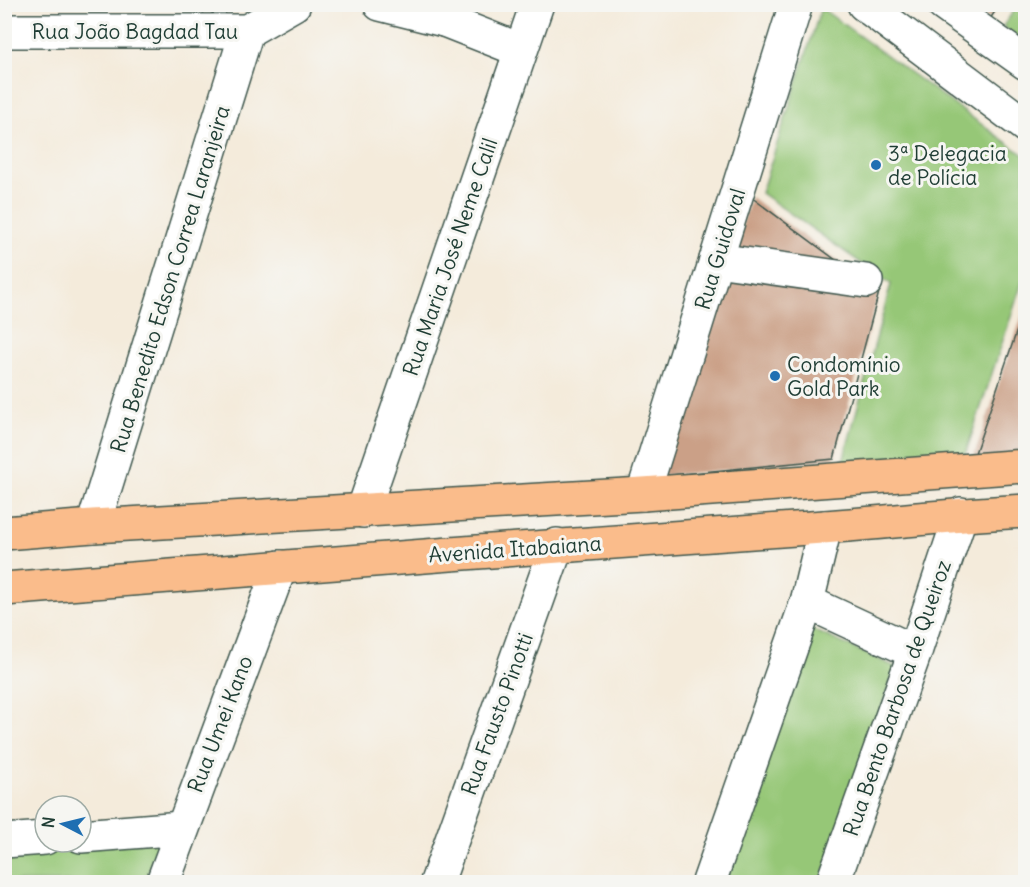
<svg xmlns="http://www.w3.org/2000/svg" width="1030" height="887" font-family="Delius,sans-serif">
  <rect width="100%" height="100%" fill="#f6f6f2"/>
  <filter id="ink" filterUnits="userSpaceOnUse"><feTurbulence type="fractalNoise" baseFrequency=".0167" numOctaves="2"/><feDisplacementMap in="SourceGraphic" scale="12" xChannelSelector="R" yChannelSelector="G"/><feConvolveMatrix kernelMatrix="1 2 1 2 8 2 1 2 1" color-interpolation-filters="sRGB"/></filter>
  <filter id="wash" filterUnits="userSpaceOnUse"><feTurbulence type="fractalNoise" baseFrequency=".008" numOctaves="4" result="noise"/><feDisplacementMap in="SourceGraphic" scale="24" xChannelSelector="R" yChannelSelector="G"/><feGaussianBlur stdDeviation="1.35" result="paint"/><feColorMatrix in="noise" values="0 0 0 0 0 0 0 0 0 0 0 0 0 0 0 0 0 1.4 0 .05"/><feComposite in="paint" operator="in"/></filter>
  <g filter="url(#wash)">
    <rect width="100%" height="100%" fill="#f4ebdb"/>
    <g fill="#96c777" stroke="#5a8256" stroke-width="1.5">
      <path d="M1018,5h7v39l-22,-18z"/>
      <path d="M821,8l204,148v118l-60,181 -123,10 49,-181 -130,-91z"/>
      <path d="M811,629l85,38 -75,215h-96z"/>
      <path d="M162,835l-17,47h-140l-1,-35z"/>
    </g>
    <g id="blocks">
      <g fill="#cba087">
        <path d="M969,4h31l-10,15z"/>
        <path d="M751,197l128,95 -45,167 -173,17z"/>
        <path d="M1025,307l1,147 -53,5z"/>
      </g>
    </g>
  </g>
  <g filter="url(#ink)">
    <use href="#blocks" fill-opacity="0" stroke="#3f574d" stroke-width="1.5"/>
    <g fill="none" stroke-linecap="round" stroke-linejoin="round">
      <g stroke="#3f574d" stroke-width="36">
        <g id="minor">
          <path d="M380,4l64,16 -23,-16"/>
          <path d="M864,4l162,122"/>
          <path d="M943,4l83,59"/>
          <path d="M444,20l76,30"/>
          <path d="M4,31h243l47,-27"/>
          <path d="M716,260l150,21"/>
          <path d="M643,494l153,-490"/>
          <path d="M363,511l174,-507"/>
          <path d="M93,526l154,-495"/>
          <path d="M807,602l108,50"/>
          <path d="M81,836l101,-8"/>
          <path d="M4,841l41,-3"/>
          <path d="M163,882l117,-315"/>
          <path d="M437,882l120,-337"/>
          <path d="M709,882l98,-280 18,-75"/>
          <path d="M833,882l82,-230 46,-138"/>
        </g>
      </g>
      <g stroke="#3f574d" stroke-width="36">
        <g id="major">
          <path d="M4,533l89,-7 550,-32 383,-28"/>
          <path d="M4,589c264,-21 527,-42 791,-60 77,-5 153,-14 231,-18"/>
        </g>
      </g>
      <use href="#minor" stroke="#fff" stroke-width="33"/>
      <use href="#major" stroke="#fabc8b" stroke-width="33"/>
    </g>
  </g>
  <g fill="#1f6fb2" stroke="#f6f6f2" stroke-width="2">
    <circle cx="876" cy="165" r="6"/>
    <circle cx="775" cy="376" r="6"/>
  </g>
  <g text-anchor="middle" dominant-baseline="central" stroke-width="6" stroke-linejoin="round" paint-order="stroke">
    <g font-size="21" fill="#1f3d34" stroke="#f6f6f2">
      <text x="135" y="31">Rua João Bagdad Tau</text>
      <text transform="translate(720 249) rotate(-73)">Rua Guidoval</text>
      <text transform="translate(450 257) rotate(-71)">Rua Maria José Neme Calil</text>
      <text transform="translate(170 279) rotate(-73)">Rua Benedito Edson Correa Laranjeira</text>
      <text transform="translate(515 549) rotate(-4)">Avenida Itabaiana</text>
      <text transform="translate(897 698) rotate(-71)">Rua Bento Barbosa de Queiroz</text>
      <text transform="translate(497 714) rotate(-70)">Rua Fausto Pinotti</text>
      <text transform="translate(220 724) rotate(-69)">Rua Umei Kano</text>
    </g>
    <g font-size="21" fill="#1f3d34" stroke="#f6f6f2" text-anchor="start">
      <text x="888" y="153">3ª Delegacia<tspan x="888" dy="24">de Polícia</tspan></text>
      <text x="787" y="364">Condomínio<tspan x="787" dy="24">Gold Park</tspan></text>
    </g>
  </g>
  <rect width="1030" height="887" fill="none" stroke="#f6f6f2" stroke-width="24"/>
  <g transform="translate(63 824) rotate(277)"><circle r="28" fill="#f6f6f2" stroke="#a0aca6" stroke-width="1.5"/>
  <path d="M0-4.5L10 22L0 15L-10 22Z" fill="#1f6fb2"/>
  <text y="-9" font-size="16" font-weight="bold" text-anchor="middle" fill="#1f3d34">N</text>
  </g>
</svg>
